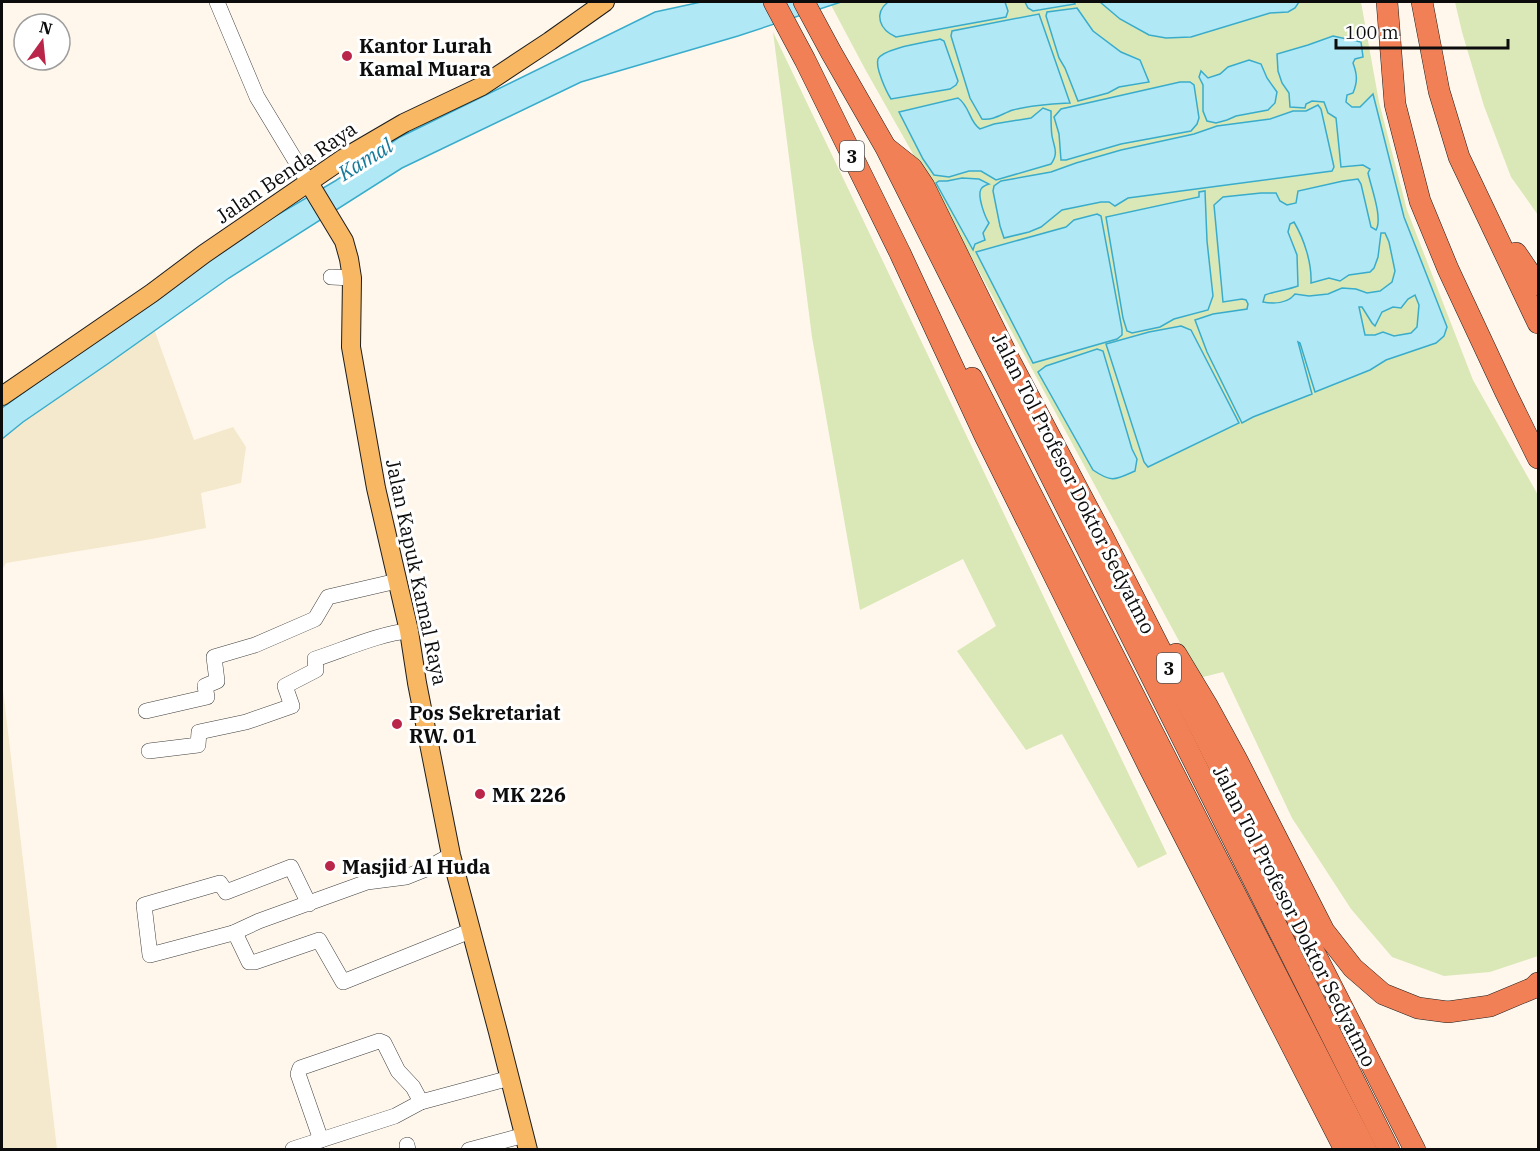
<svg xmlns="http://www.w3.org/2000/svg" width="1540" height="1151" font-family="'IBM Plex Serif',serif">
  <rect width="100%" height="100%" fill="#fff7eb"/>
  <g fill="#f4e9cc">
    <path d="M154,329l40,111 39,-13 13,20 -5,36 -40,10 5,35 -54,11 -146,24 -4,7v-135z"/>
    <path d="M2,681l55,468h-55z"/>
  </g>
  <g fill="#d9e8b6">
    <path d="M841,2h520l18,100 28,108 66,170 65,115v461l-48,16 -46,4 -52,-19 -41,-48 -59,-91 -69,-146 -24,6 -226,-418 -108,-191 -34,-64z"/>
    <path d="M1455,2h83v213l-27,-38 -27,-71 -22,-74z"/>
    <path d="M773,32l394,822 -29,14 -76,-134 -36,16 -69,-99 39,-25 -33,-67 -103,51 -48,-273z"/>
  </g>
  <g fill="#b1e8f5" stroke="#39accb" stroke-width="1.5" fill-rule="evenodd">
    <path d="M701,2h140l-103,34 -157,46 -179,86 -173,110 -120,85 -86,59 -21,17v-31l238,-171 95,-56 65,-44 255,-125z"/>
    <path d="M888,2h117l3,9 -2,6 -110,20c-16,-7 -23,-23 -8,-35z"/>
    <path d="M1025,2h49l1,2 -42,7 -5,-3z"/>
    <path d="M1100,2h199l-4,6 -7,4 -18,1 -79,24 -25,1 -17,-3 -29,-16z"/>
    <path d="M1077,8l16,23 28,21 19,8 9,22 -30,5 -11,6 -30,8 -13,-33 -6,-10 -13,-42 1,-4z"/>
    <path d="M1039,14l31,89c-19,1 -39,2 -57,7 -10,3 -20,11 -31,9l-12,-21 -19,-62 1,-5z"/>
    <path d="M1333,36l28,6 2,15 -8,2 -2,4c4,11 5,18 0,30l-6,2 -1,7 6,5h8l13,-13 31,123 43,110 -3,9 -8,7 -50,17 -16,10 -55,22 -15,-49 -2,-1 14,52 -59,23 -11,6 -35,-71 -12,-32 18,-6 34,-5 1,-5 -2,-4 -4,-1 -19,3 -9,-97 9,-8 38,-4h15l4,8 7,4 9,-2 2,-12 45,-10 15,-2 3,5 10,43 5,3c7,-12 -5,-43 -8,-57l2,-4 -7,-4 -22,2 -5,-49 -8,-5 -4,-11 -12,-1 -6,3 -1,4 -15,-1 -1,-14 -7,-10 -4,-12 -1,-17 31,-9zM1294,222c10,17 18,41 17,61l18,-5 11,3 9,-6 21,-3 4,-4 4,-11 3,-24h4l4,9 6,29 -3,11 -12,9 -13,2 -11,-4 -14,-1 -14,6 -19,2 -14,-2c-8,10 -20,10 -32,8l2,-7c11,-4 22,-5 33,-9l-1,-31 -9,-23 2,-8zM1415,295l4,10 -2,22 -6,6 -17,3 -11,-4 -8,3h-10l-6,-28h3l10,16 3,3 7,-14 11,-5 8,1 7,-9z"/>
    <path d="M940,39l4,2 14,40 -2,4 -6,4 -59,10c-5,-8 -16,-32 -13,-40 5,-11 50,-17 62,-20z"/>
    <path d="M1249,60l12,4 6,14 10,14 -2,11 -7,7 -32,6 -9,4 -11,3 -9,-2 -4,-10v-26l-4,-8 2,-6 7,7 12,-4 8,-7z"/>
    <path d="M1180,82h10l4,3 5,33 -2,6 -6,7 -70,13 -55,16h-5l-2,-26 -5,-17 7,-8z"/>
    <path d="M958,98c12,8 11,24 22,31l14,-5 37,-6 12,-10 8,3c0,6 0,19 1,25 2,11 7,17 -1,28l-55,16 -15,-9h-12l-20,6 -15,-2 -11,-16 -24,-47z"/>
    <path d="M1318,105l3,4 13,58 -2,4 -204,27 -13,8 -6,-4h-8l-39,8 -21,17 -12,5 -25,6 -4,-12 -7,-35 1,-5 7,-5 50,-9 25,-9 45,-13 73,-16 23,-8 53,-7 23,-8h13z"/>
    <path d="M962,178l17,1 10,5c-3,1 -7,3 -8,5 -4,7 4,28 8,34l-6,10 2,7 -10,4 -2,6 -37,-67 3,-2h8z"/>
    <path d="M1205,191l2,50 6,55 -5,14 -34,9 -14,8 -28,6 -5,-2 -4,-13 -17,-101 93,-20v-5z"/>
    <path d="M1097,214l4,2 21,113v6l-5,4 -84,24 -57,-111 90,-25 8,-7z"/>
    <path d="M1181,326l10,4 48,93 -91,44 -4,-5 -38,-118 43,-12z"/>
    <path d="M1097,349l6,2 29,98 5,10 -2,12c-20,9 -23,12 -42,-1l-55,-98 8,-6z"/>
  </g>
  <g fill="none" stroke-linecap="round" stroke-linejoin="round">
    <g stroke="#3f3f3f" stroke-width="16">
      <g id="minor">
        <path d="M217,2l40,95 52,86"/>
        <path d="M331,277l21,1"/>
        <path d="M146,711l61,-14 -2,-11 12,-5 -3,-24 41,-12 60,-26 13,-22 69,-16"/>
        <path d="M149,751l49,-6 1,-13 47,-10 46,-16 -7,-20 31,-16 -1,-11c28,-9 66,-26 94,-28"/>
        <path d="M309,904l-18,-37 -65,25 -6,-9 -76,22 6,50 83,-22 3,2 13,27h6l64,-22 24,42 127,-51"/>
        <path d="M233,933l26,-12 108,-39 39,-5 20,-8 25,-14"/>
        <path d="M321,1140l-23,-66 2,-6 79,-27 5,2 14,28 15,16 8,15"/>
        <path d="M407,1145l1,5"/>
        <path d="M293,1149l102,-33 26,-14 89,-24"/>
        <path d="M469,1150l56,-15"/>
      </g>
    </g>
    <g stroke="#1d1d1d" stroke-width="20">
      <g id="major">
        <path d="M309,183l35,58 5,18 3,19 -1,69 25,141 33,143 8,52 34,172 47,177 30,118"/>
        <path d="M2,396l150,-103 52,-39 140,-96 60,-35 78,-37 68,-45 55,-39"/>
      </g>
    </g>
    <g stroke="#1d1d1d" stroke-width="22">
      <g id="highway">
        <path d="M774,2l31,58 95,193 85,183 164,331 196,383"/>
        <path d="M804,2l27,50 55,96 503,1002"/>
        <path d="M1387,2l8,102 25,97 28,68 57,122 33,67"/>
        <path d="M1422,2l17,89 20,66 79,166"/>
        <path d="M888,149l24,19 12,18 87,177 93,176 311,611"/>
        <path d="M1516,253l22,32"/>
        <path d="M972,378l394,772"/>
        <path d="M1176,654l32,53 29,53 87,171 29,37 30,26 35,14 30,4 42,-6 43,-18 5,-5"/>
      </g>
    </g>
    <use href="#minor" stroke="#fff" stroke-width="15"/>
    <use href="#major" stroke="#f7b763" stroke-width="18"/>
    <use href="#highway" stroke="#f28056" stroke-width="21"/>
  </g>
  <g fill="#b92649" stroke="#fff" stroke-width="2">
    <circle cx="347" cy="56" r="6"/>
    <circle cx="397" cy="724" r="6"/>
    <circle cx="480" cy="794" r="6"/>
    <circle cx="330" cy="866" r="6"/>
  </g>
  <g text-anchor="middle" dominant-baseline="central" stroke-width="6" stroke-linejoin="round" paint-order="stroke">
    <g fill="#fff" stroke="#555" stroke-width="1.5">
      <rect x="840" y="141" width="24" height="30" rx="4.5"/>
      <rect x="1157" y="653" width="24" height="30" rx="4.5"/>
    </g>
    <g font-size="18" font-weight="bold" fill="#0c0c0c">
      <text x="852" y="156">3</text>
      <text x="1169" y="668">3</text>
    </g>
    <g font-size="20" font-weight="bold" fill="#0c0c0c" stroke="#fff" text-anchor="start">
      <text x="359" y="45">Kantor Lurah<tspan x="359" dy="23">Kamal Muara</tspan></text>
      <text x="409" y="712">Pos Sekretariat<tspan x="409" dy="23">RW. 01</tspan></text>
      <text x="492" y="794">MK 226</text>
      <text x="342" y="866">Masjid Al Huda</text>
    </g>
    <g font-size="20" fill="#0c0c0c" stroke="#fff">
      <text transform="translate(286 172) rotate(-34)">Jalan Benda Raya</text>
      <text transform="translate(1074 483) rotate(63)">Jalan Tol Profesor Doktor Sedyatmo</text>
      <text transform="translate(417 572) rotate(78)">Jalan Kapuk Kamal Raya</text>
      <text transform="translate(1295 916) rotate(63)">Jalan Tol Profesor Doktor Sedyatmo</text>
    </g>
    <g font-size="21" font-style="italic" fill="#187a9b" stroke="#fff">
      <text transform="translate(365 159) rotate(-32)">Kamal</text>
    </g>
  </g>
  <rect width="1540" height="1151" fill="none" stroke="#0c0c0c" stroke-width="6"/>
  <g transform="translate(42 42) rotate(15)"><circle r="28" fill="#ffffff" stroke="#9e9e9e" stroke-width="1.5"/>
  <path d="M0-4.5L10 22L0 15L-10 22Z" fill="#b92649"/>
  <text y="-9" font-size="16" font-weight="bold" text-anchor="middle" fill="#0c0c0c">N</text>
  </g>
  <path d="M1336 39v9h172v-9" fill="none" stroke="#0c0c0c" stroke-width="3"/>
  <text x="1345" y="39" font-size="18" fill="#0c0c0c" stroke="#ffffff" stroke-width="4.5" paint-order="stroke">100 m</text>
</svg>
